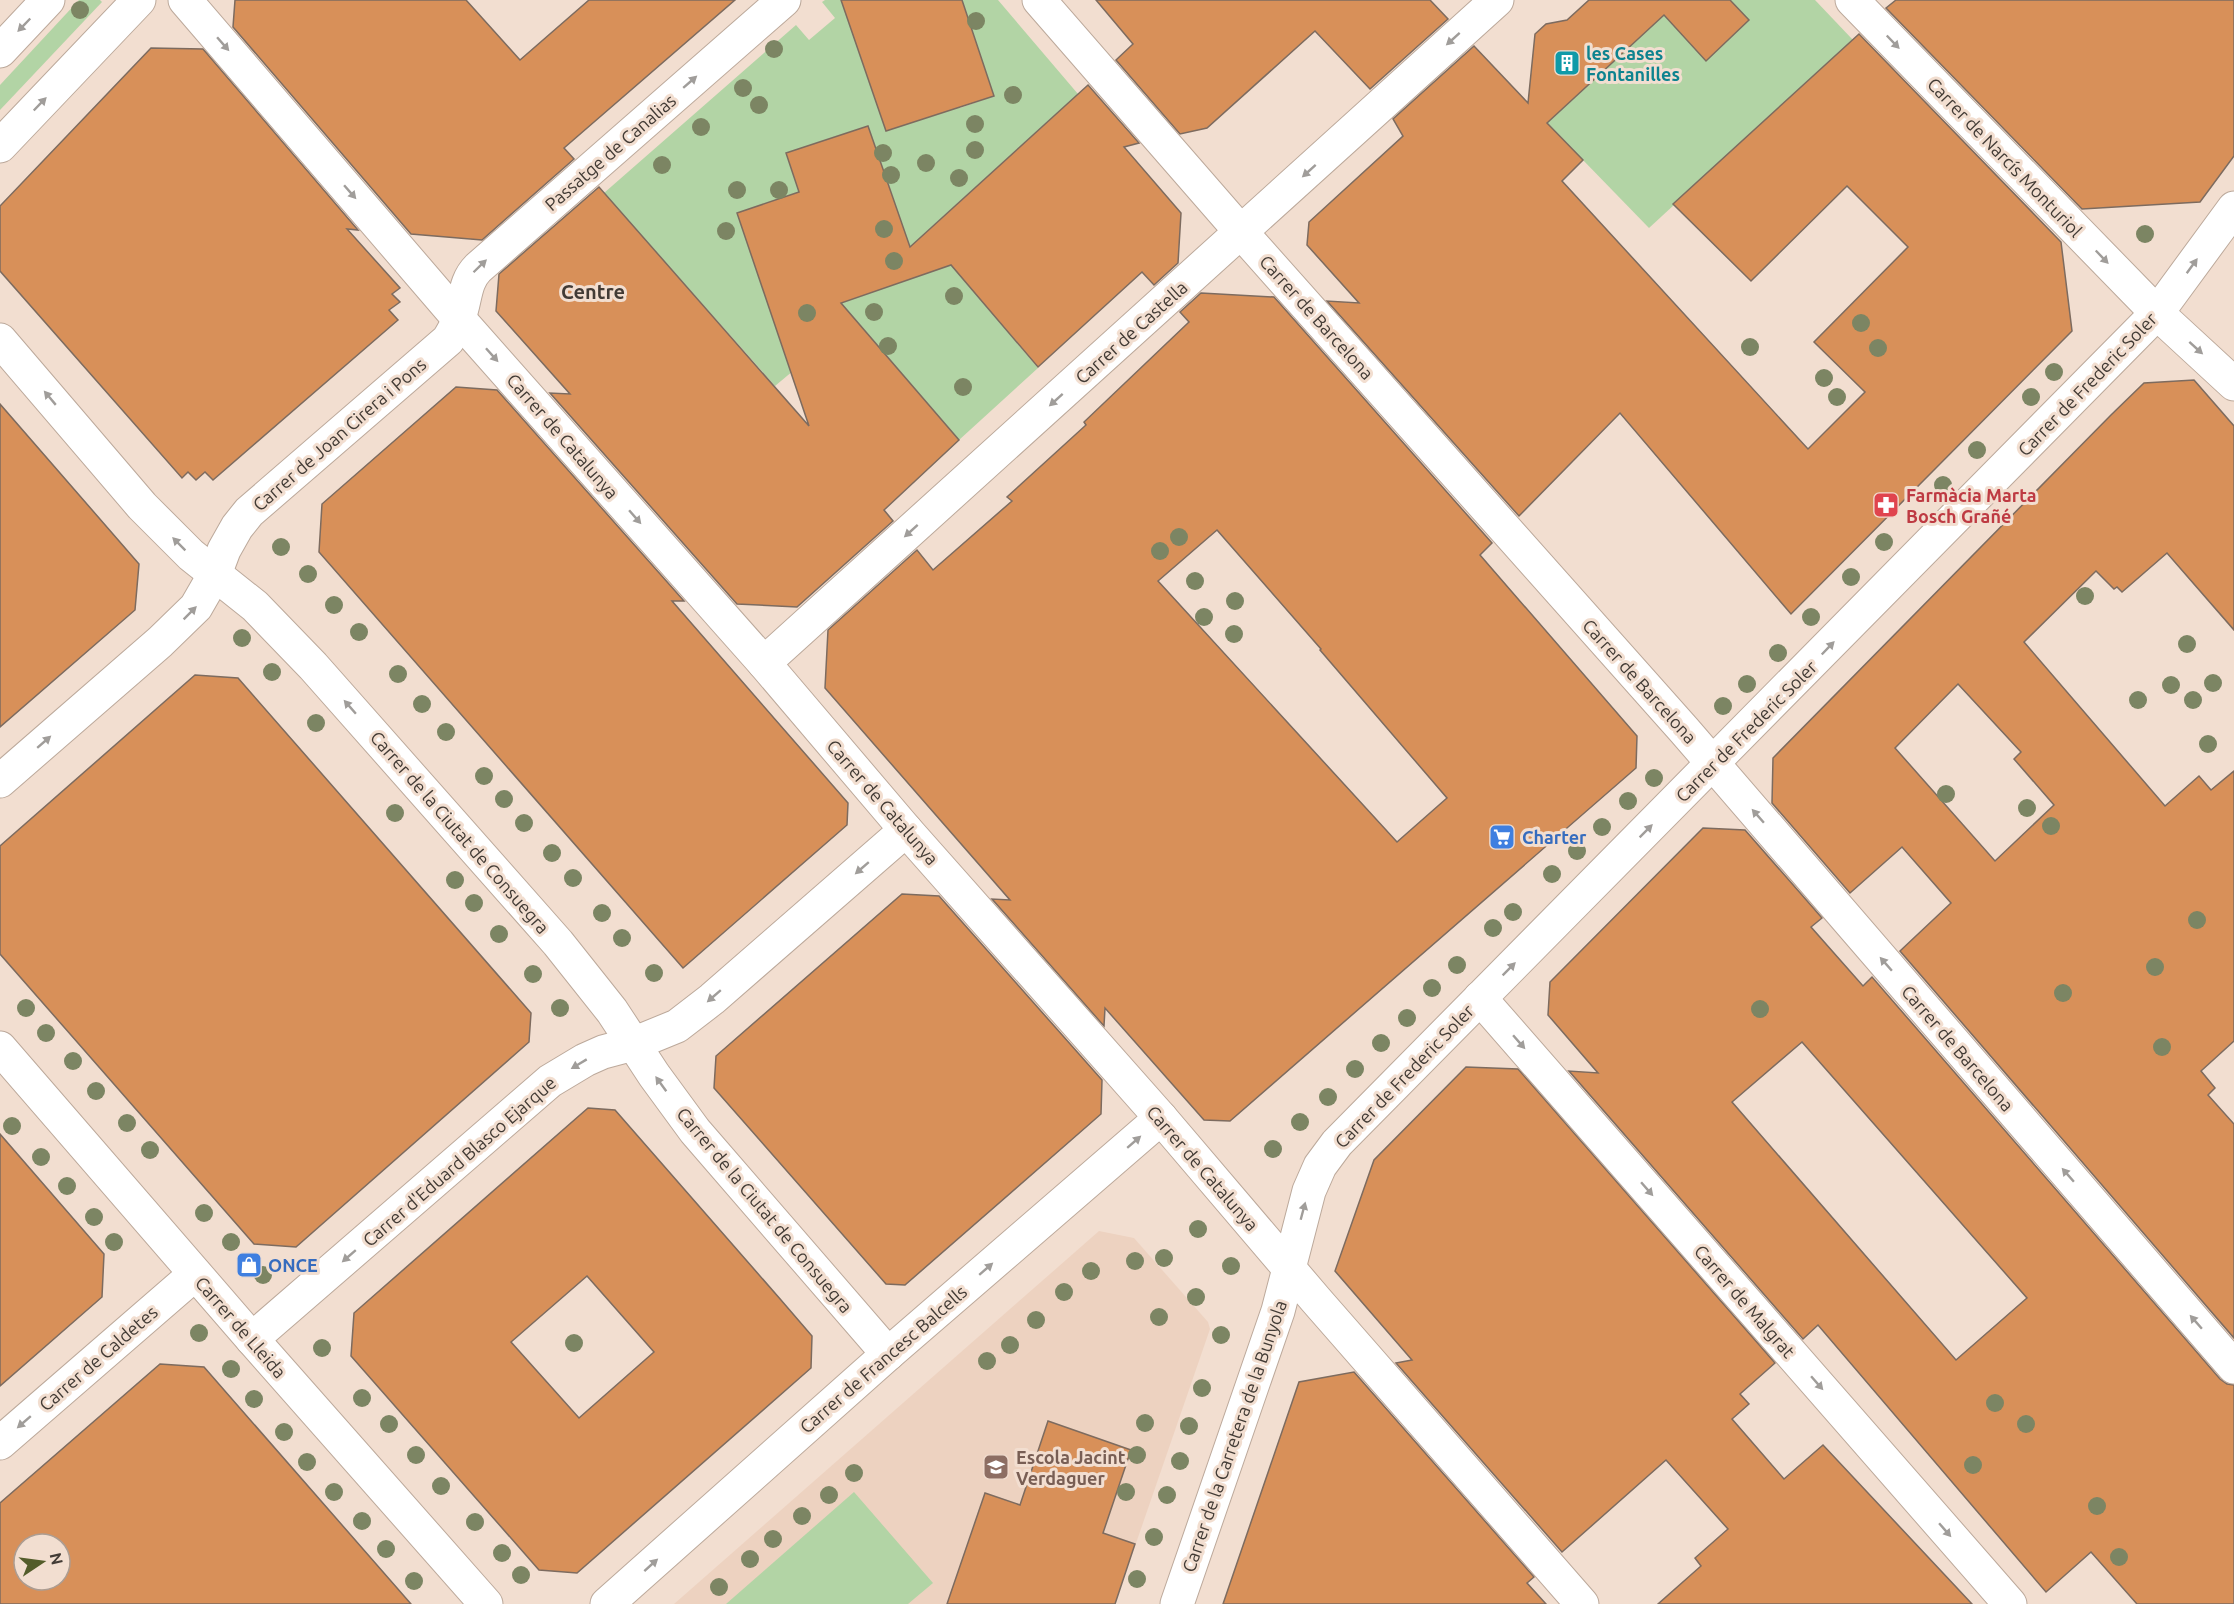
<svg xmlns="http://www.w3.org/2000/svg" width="2234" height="1604" font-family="Ubuntu,sans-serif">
  <rect width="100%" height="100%" fill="#f2ded0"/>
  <path fill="#edd2c0" d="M1099,1231l35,7 74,84 2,7 -95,275h-441z"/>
  <g fill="#b2d4a5" fill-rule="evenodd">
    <path d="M79,0h21l2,2 -102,108v-25z"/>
    <path d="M825,0h46l-15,42 30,89 66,-44 8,21 34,-12 -31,-91 -18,-5h53l80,94 -153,139 113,135 -79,72 -104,-121 -80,67 -171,-193 192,-168 13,15 26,-22 -13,-16zM840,135l7,22 29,-9 18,52 -25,8 -132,5 62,-21 -13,-39z"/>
    <path d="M1680,0h135l38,40 -204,188 -102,-105z"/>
    <path d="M854,1492l79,91 -25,21h-182z"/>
  </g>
  <g fill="#d89059" stroke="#7d6b5f" stroke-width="1.5" fill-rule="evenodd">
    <path d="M235,0h231l54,60 69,-60h146l-171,148 10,11 -92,81 -71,-6 -178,-207z"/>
    <path d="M841,0h121l32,96 -108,35z"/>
    <path d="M1096,0h334l18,19 -78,70 -55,-58 -108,97 -27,6 -64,-74 17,-16z"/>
    <path d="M1589,0h141l19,20 -43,41 -42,-46 -117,108 36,37 -21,21 246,268 57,-57 -51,-50 94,-95 -61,-61 -96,95 -78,-77 186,-170 202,208 11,89 -281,283 -171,-201 -101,103 -192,-215 32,2 -52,-58 2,-23 94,-86 -10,-17 81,-73 54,57 7,-69 11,-10 21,-4z"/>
    <path d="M1896,0h338v156l-34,46 -118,7 -196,-201z"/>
    <path d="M151,48l52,1 155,181 -11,-1 53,59 -8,6 8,8 -11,8 9,10 -185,160 -8,-8 -9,8 -8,-8 -6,6 -182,-207v-65z"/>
    <path d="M1088,85l51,58 -15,4 57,66 -3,50 -24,22 -12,-13 -104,95 -87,-102 -110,38 118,137 -75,70 9,11 -96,86 -60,-3 -187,-211 20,1 -74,-83 3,-37 100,-87 210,239 -72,-213 62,-21 -13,-39 82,-27 42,121z"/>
    <path d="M1201,293l73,4 218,246 -12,12 157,181 -1,32 -406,353 -26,-1 -99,-112 -1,18 -112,-127 18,1 -185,-212 3,-58 89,-80 16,20 79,-69 -5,-4 79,-72 -2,-3 105,-100 -9,-10zM1217,530l104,119 -1,1 127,148 -50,44 -239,-261z"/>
    <path d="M2194,380l40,46v204l-67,-77 -45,39 -5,-5 -3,2 -18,-18 -72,71 141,164 34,-30 12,14 23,-19v270l-33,30 14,17 -7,7 26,29v214l-334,-387 51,-48 -49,-56 -52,46 -78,-90 1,-45 338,-343 33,-32zM1958,684l63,68 -7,7 40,46 -59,56 -100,-113z"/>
    <path d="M456,387l41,3 187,211h-12l176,202 -1,22 -164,143 -364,-416 3,-48z"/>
    <path d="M0,404l139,160 -4,46 -135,117z"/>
    <path d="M195,675l43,3 293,335 -2,29 -233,205 -42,-3 -254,-290v-108z"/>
    <path d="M1703,828l42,2 77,88 -11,9 52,59 9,-9 348,402 7,5 7,1v219h-97l-46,-52 -45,40 -228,-267 -15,14 -234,-268 29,2 -50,-58 2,-33zM1802,1042l225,256 -71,62 -224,-258z"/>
    <path d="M902,894l37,2 163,184 -1,34 -196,171 -19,-1 -172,-196 2,-32z"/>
    <path d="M1466,1067l52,2 257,294 -35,31 9,10 -17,15 52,60 39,-34 149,159h-314l43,-38 -6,-8 33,-29 -62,-69 -104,92 -166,-189 16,-3 -77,-89 39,-111z"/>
    <path d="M588,1108l27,2 166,190 31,36 -1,32 -234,205 -38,-3 -188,-214 3,-43zM587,1276l67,76 -75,66 -68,-76z"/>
    <path d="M0,1134l104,120 -2,43 -102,89z"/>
    <path d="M160,1364l44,3 207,237h-411v-101zM24,1544h36v36h-36z"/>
    <path d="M1354,1372l180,205 -7,6 19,21h-323l76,-222z"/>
    <path d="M1048,1421l83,29 -28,83 32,11 -20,60h-168l38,-111 35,12z"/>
  </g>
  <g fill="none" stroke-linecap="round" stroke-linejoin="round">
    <g stroke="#bca99b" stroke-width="35">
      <g id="street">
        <path d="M185,0l274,319 305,344 142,167 255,288 155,182 266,304"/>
        <path d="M1039,0l202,232 443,498 550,637"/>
        <path d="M1852,0l305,313 77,71"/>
        <path d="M0,340l142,166 49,49 64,51 58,60 245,277 54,68 42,64 41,56 193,223"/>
        <path d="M764,663l733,-663"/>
        <path d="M0,781l160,-139 36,-35 19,-33 9,-24 13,-23 12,-15 199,-172c4,-7 9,-14 11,-22 7,-18 5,-36 19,-50l306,-268"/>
        <path d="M1480,998l530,606"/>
        <path d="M252,1339l298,-258 35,-21 18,-8 30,-8 44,-18 35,-27 194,-169"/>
        <path d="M0,1443l195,-169"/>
        <path d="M607,1604l281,-250 273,-236"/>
        <path d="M1177,1604l101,-293 31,-120 11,-25 17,-23 820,-830 77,-105"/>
      </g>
    </g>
    <g stroke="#bca99b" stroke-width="35">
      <g id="secondary">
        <path d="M0,51l48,-51"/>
        <path d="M0,146l139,-146"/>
        <path d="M0,1048l252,291 234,265"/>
      </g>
    </g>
    <use href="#street" stroke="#fff" stroke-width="33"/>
    <use href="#secondary" stroke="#fff" stroke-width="33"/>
  </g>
  <g fill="#7c8563">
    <circle cx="80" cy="10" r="9"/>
    <circle cx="976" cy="21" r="9"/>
    <circle cx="774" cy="49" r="9"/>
    <circle cx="743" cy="88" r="9"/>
    <circle cx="1013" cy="95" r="9"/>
    <circle cx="759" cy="105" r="9"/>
    <circle cx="975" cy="124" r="9"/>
    <circle cx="701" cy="127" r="9"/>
    <circle cx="975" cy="150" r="9"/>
    <circle cx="883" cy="153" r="9"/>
    <circle cx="926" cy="163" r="9"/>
    <circle cx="662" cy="165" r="9"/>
    <circle cx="891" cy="175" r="9"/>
    <circle cx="959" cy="178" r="9"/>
    <circle cx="737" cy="190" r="9"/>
    <circle cx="779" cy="190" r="9"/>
    <circle cx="884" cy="229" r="9"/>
    <circle cx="726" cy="231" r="9"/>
    <circle cx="2145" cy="234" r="9"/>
    <circle cx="894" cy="261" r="9"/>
    <circle cx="954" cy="296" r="9"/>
    <circle cx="874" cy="312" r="9"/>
    <circle cx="807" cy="313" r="9"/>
    <circle cx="1861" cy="323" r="9"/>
    <circle cx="888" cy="346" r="9"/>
    <circle cx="1750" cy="347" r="9"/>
    <circle cx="1878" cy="348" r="9"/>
    <circle cx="2054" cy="372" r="9"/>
    <circle cx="1824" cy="378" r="9"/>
    <circle cx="963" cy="387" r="9"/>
    <circle cx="1837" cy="397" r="9"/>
    <circle cx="2031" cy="397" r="9"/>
    <circle cx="1977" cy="450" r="9"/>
    <circle cx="1943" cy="485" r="9"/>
    <circle cx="1179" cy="537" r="9"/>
    <circle cx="1884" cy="542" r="9"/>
    <circle cx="281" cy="547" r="9"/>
    <circle cx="1160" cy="551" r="9"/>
    <circle cx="308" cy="574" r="9"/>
    <circle cx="1851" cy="577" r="9"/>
    <circle cx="1195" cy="581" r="9"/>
    <circle cx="2085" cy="596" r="9"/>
    <circle cx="1235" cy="601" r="9"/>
    <circle cx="334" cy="605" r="9"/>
    <circle cx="1204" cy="617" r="9"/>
    <circle cx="1811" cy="617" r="9"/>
    <circle cx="359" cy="632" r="9"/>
    <circle cx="1234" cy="634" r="9"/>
    <circle cx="242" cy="638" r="9"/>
    <circle cx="2187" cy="644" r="9"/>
    <circle cx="1778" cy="653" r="9"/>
    <circle cx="272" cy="672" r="9"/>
    <circle cx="398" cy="674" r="9"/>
    <circle cx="2213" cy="683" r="9"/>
    <circle cx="1747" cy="684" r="9"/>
    <circle cx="2171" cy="685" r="9"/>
    <circle cx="2138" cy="700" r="9"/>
    <circle cx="2193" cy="700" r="9"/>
    <circle cx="422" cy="704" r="9"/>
    <circle cx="1723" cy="706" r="9"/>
    <circle cx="316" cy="723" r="9"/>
    <circle cx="446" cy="732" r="9"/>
    <circle cx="2208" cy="744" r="9"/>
    <circle cx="484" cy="776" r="9"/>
    <circle cx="1654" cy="778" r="9"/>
    <circle cx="1946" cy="794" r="9"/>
    <circle cx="504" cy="799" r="9"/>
    <circle cx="1628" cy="801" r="9"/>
    <circle cx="2027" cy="808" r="9"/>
    <circle cx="395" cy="813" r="9"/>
    <circle cx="524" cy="823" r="9"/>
    <circle cx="2051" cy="826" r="9"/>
    <circle cx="1602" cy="827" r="9"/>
    <circle cx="1577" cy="851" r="9"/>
    <circle cx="552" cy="853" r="9"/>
    <circle cx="1552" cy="874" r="9"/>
    <circle cx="573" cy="878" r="9"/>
    <circle cx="455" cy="880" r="9"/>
    <circle cx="474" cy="903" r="9"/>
    <circle cx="1513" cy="912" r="9"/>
    <circle cx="602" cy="913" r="9"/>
    <circle cx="2197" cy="920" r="9"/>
    <circle cx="1493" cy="928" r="9"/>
    <circle cx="499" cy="934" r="9"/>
    <circle cx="622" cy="938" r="9"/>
    <circle cx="1457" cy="965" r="9"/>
    <circle cx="2155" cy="967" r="9"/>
    <circle cx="654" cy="973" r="9"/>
    <circle cx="533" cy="974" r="9"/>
    <circle cx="1432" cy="988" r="9"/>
    <circle cx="2063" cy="993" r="9"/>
    <circle cx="26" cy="1008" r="9"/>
    <circle cx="560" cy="1008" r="9"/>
    <circle cx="1760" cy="1009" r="9"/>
    <circle cx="1407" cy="1018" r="9"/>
    <circle cx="46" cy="1033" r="9"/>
    <circle cx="1381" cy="1043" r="9"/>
    <circle cx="2162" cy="1047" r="9"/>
    <circle cx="73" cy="1061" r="9"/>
    <circle cx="1355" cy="1069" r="9"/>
    <circle cx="96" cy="1091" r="9"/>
    <circle cx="1328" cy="1097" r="9"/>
    <circle cx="1300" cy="1122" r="9"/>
    <circle cx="127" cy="1123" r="9"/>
    <circle cx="12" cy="1126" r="9"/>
    <circle cx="1273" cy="1149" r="9"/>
    <circle cx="150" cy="1150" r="9"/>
    <circle cx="41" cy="1157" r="9"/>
    <circle cx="67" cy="1186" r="9"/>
    <circle cx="204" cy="1213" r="9"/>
    <circle cx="94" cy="1217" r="9"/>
    <circle cx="1198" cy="1229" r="9"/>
    <circle cx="114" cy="1242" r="9"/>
    <circle cx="231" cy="1242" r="9"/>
    <circle cx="1164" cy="1258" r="9"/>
    <circle cx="1135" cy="1261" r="9"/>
    <circle cx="1231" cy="1266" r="9"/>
    <circle cx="1091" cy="1271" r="9"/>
    <circle cx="263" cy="1275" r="9"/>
    <circle cx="1064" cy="1292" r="9"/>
    <circle cx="1196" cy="1297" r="9"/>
    <circle cx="1159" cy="1317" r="9"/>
    <circle cx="1036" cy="1320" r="9"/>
    <circle cx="199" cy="1333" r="9"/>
    <circle cx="1221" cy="1335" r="9"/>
    <circle cx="574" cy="1343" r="9"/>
    <circle cx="1010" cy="1345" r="9"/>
    <circle cx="322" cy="1348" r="9"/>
    <circle cx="987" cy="1361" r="9"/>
    <circle cx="231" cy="1369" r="9"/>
    <circle cx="1202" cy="1388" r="9"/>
    <circle cx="362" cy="1398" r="9"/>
    <circle cx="254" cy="1399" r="9"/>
    <circle cx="1995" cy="1403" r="9"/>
    <circle cx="1145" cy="1423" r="9"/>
    <circle cx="389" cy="1424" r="9"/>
    <circle cx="2026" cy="1424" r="9"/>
    <circle cx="1189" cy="1426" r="9"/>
    <circle cx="284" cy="1432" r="9"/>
    <circle cx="416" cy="1455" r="9"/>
    <circle cx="1137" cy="1455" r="9"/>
    <circle cx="1180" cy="1461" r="9"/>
    <circle cx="307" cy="1462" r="9"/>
    <circle cx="1973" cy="1465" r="9"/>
    <circle cx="854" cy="1473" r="9"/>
    <circle cx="441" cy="1486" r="9"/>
    <circle cx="334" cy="1492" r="9"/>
    <circle cx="1126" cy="1492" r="9"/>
    <circle cx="829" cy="1495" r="9"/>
    <circle cx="1167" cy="1495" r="9"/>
    <circle cx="2097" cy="1506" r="9"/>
    <circle cx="802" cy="1516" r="9"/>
    <circle cx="362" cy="1521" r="9"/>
    <circle cx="475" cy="1522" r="9"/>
    <circle cx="1154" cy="1537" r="9"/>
    <circle cx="773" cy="1539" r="9"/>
    <circle cx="386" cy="1549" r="9"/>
    <circle cx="502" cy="1553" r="9"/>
    <circle cx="2119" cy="1557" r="9"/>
    <circle cx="750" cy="1559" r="9"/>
    <circle cx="521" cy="1575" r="9"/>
    <circle cx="1137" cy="1579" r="9"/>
    <circle cx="414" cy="1581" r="9"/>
    <circle cx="719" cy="1587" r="9"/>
  </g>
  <defs><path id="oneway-solid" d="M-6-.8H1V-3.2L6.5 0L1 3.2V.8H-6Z" transform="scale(1.5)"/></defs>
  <g fill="#a09d9a">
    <use href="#oneway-solid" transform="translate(24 25) rotate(134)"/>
    <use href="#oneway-solid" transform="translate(1453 39) rotate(138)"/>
    <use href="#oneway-solid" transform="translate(1893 42) rotate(46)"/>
    <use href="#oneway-solid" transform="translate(223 44) rotate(49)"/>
    <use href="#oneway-solid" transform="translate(690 82) rotate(-41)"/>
    <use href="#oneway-solid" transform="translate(40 104) rotate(-46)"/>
    <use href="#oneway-solid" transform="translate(1309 171) rotate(138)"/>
    <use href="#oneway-solid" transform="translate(350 192) rotate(49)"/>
    <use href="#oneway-solid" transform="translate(2102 257) rotate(46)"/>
    <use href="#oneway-solid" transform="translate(480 266) rotate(-44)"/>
    <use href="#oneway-solid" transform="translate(2192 266) rotate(-54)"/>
    <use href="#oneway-solid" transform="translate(2196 348) rotate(42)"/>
    <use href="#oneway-solid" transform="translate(492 355) rotate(48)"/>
    <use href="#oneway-solid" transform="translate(50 398) rotate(-130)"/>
    <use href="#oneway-solid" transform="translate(1056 400) rotate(138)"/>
    <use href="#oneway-solid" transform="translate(635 517) rotate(49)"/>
    <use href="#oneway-solid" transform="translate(911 531) rotate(138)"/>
    <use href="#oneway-solid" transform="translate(179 544) rotate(-135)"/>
    <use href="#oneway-solid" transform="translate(190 613) rotate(-45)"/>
    <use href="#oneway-solid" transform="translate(1828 648) rotate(-46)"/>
    <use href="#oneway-solid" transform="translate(350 707) rotate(-131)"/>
    <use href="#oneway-solid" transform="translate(44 742) rotate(-41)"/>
    <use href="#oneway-solid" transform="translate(1758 816) rotate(-131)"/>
    <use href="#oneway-solid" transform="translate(1646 831) rotate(-45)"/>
    <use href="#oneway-solid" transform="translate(862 868) rotate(139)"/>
    <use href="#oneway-solid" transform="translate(1886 964) rotate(-131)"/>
    <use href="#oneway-solid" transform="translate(1509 969) rotate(-45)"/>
    <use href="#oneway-solid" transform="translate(714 996) rotate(139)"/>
    <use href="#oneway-solid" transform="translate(1519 1042) rotate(49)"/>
    <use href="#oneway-solid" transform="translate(579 1064) rotate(149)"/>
    <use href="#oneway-solid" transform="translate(661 1084) rotate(-126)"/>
    <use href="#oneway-solid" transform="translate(1134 1142) rotate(-41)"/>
    <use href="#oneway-solid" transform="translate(2068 1175) rotate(-131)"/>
    <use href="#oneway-solid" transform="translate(1647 1189) rotate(49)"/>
    <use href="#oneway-solid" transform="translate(1303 1211) rotate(-75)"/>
    <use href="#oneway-solid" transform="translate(349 1256) rotate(139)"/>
    <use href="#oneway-solid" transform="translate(986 1269) rotate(-41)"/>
    <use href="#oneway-solid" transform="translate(2196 1322) rotate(-131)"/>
    <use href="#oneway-solid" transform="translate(1817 1383) rotate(49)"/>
    <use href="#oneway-solid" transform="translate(24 1422) rotate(139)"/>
    <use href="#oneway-solid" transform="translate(1945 1530) rotate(49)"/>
    <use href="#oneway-solid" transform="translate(651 1565) rotate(-42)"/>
  </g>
  <defs>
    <g id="building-square" transform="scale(1.35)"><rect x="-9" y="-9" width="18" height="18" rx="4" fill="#0f9aa8" stroke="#f2ded0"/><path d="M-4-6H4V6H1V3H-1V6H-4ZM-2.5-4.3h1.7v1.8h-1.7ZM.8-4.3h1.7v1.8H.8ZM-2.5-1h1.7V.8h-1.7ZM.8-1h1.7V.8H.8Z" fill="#fff"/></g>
    <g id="pharmacy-square" transform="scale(1.35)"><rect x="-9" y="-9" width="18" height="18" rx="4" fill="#e0444e" stroke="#f2ded0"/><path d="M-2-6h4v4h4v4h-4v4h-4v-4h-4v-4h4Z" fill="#fff"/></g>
    <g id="supermarket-square" transform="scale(1.35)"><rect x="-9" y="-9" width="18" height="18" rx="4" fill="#3f7fe0" stroke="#f2ded0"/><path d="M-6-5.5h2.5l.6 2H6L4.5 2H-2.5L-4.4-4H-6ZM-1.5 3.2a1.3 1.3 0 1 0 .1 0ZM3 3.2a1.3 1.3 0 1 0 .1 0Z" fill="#fff"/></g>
    <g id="shop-square" transform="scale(1.35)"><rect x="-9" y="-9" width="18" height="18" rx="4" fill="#3f7fe0" stroke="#f2ded0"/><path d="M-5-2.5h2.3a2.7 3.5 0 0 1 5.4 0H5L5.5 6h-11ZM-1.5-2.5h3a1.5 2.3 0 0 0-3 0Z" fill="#fff"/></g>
    <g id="school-square" transform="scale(1.35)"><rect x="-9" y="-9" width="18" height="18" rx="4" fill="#8d6e63" stroke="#f2ded0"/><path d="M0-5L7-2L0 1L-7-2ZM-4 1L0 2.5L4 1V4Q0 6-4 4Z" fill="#fff"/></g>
  </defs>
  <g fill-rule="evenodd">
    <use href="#building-square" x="1567" y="63"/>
    <use href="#pharmacy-square" x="1886" y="505"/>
    <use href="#supermarket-square" x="1502" y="837"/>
    <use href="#shop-square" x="249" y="1265"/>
    <use href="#school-square" x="996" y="1467"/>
  </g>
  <g text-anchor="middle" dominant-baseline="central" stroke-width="6" stroke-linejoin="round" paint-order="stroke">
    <g font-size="18" font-weight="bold" fill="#0d838f" stroke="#f2ded0" text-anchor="start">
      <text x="1586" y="53">les Cases<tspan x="1586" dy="21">Fontanilles</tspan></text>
    </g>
    <g font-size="18" fill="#423b35" stroke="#f2ded0">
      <text transform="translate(610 152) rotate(-41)">Passatge de Canalias</text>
      <text transform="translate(2005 157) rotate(46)">Carrer de Narcís Monturiol</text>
      <text transform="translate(1317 317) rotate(48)">Carrer de Barcelona</text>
      <text transform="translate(1131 332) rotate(-42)">Carrer de Castella</text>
      <text transform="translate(2087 384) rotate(-46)">Carrer de Frederic Soler</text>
      <text transform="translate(339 434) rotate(-41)">Carrer de Joan Cirera i Pons</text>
      <text transform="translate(563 436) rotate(49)">Carrer de Catalunya</text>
      <text transform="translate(1640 681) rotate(48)">Carrer de Barcelona</text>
      <text transform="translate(1746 731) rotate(-45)">Carrer de Frederic Soler</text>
      <text transform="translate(883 802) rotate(49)">Carrer de Catalunya</text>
      <text transform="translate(460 832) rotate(49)">Carrer de la Ciutat de Consuegra</text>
      <text transform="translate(1958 1048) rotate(49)">Carrer de Barcelona</text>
      <text transform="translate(1404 1076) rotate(-46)">Carrer de Frederic Soler</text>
      <text transform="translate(459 1161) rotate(-41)">Carrer d'Eduard Blasco Ejarque</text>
      <text transform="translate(1203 1168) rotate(49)">Carrer de Catalunya</text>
      <text transform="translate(765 1210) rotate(50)">Carrer de la Ciutat de Consuegra</text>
      <text transform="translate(1745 1301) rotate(49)">Carrer de Malgrat</text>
      <text transform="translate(241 1327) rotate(49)">Carrer de Lleida</text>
      <text transform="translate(98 1358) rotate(-41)">Carrer de Caldetes</text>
      <text transform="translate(883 1359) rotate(-41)">Carrer de Francesc Balcells</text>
      <text transform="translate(1234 1436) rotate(-71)">Carrer de la Carretera de la Bunyola</text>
    </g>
    <g font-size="18" font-weight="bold" fill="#be3a42" stroke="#f2ded0" text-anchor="start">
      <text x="1906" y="495">Farmàcia Marta<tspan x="1906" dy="21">Bosch Grañé</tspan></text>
    </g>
    <g font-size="18" font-weight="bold" fill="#366cbe" stroke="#f2ded0" text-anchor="start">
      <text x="1522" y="837">Charter</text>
      <text x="268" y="1265">ONCE</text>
    </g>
    <g font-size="18" font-weight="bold" fill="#785e54" stroke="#f2ded0" text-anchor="start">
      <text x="1016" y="1457">Escola Jacint<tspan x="1016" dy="21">Verdaguer</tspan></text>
    </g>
    <g font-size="20" font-weight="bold" fill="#423b35" stroke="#f2ded0">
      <text x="593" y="291">Centre</text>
    </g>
  </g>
  <g transform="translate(42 1562) rotate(77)"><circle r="28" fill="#f2ded0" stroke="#ac9d92" stroke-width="1.5"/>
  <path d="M0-4.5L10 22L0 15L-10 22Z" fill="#535c2a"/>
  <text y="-9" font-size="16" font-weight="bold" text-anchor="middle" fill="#423b35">N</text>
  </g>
</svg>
